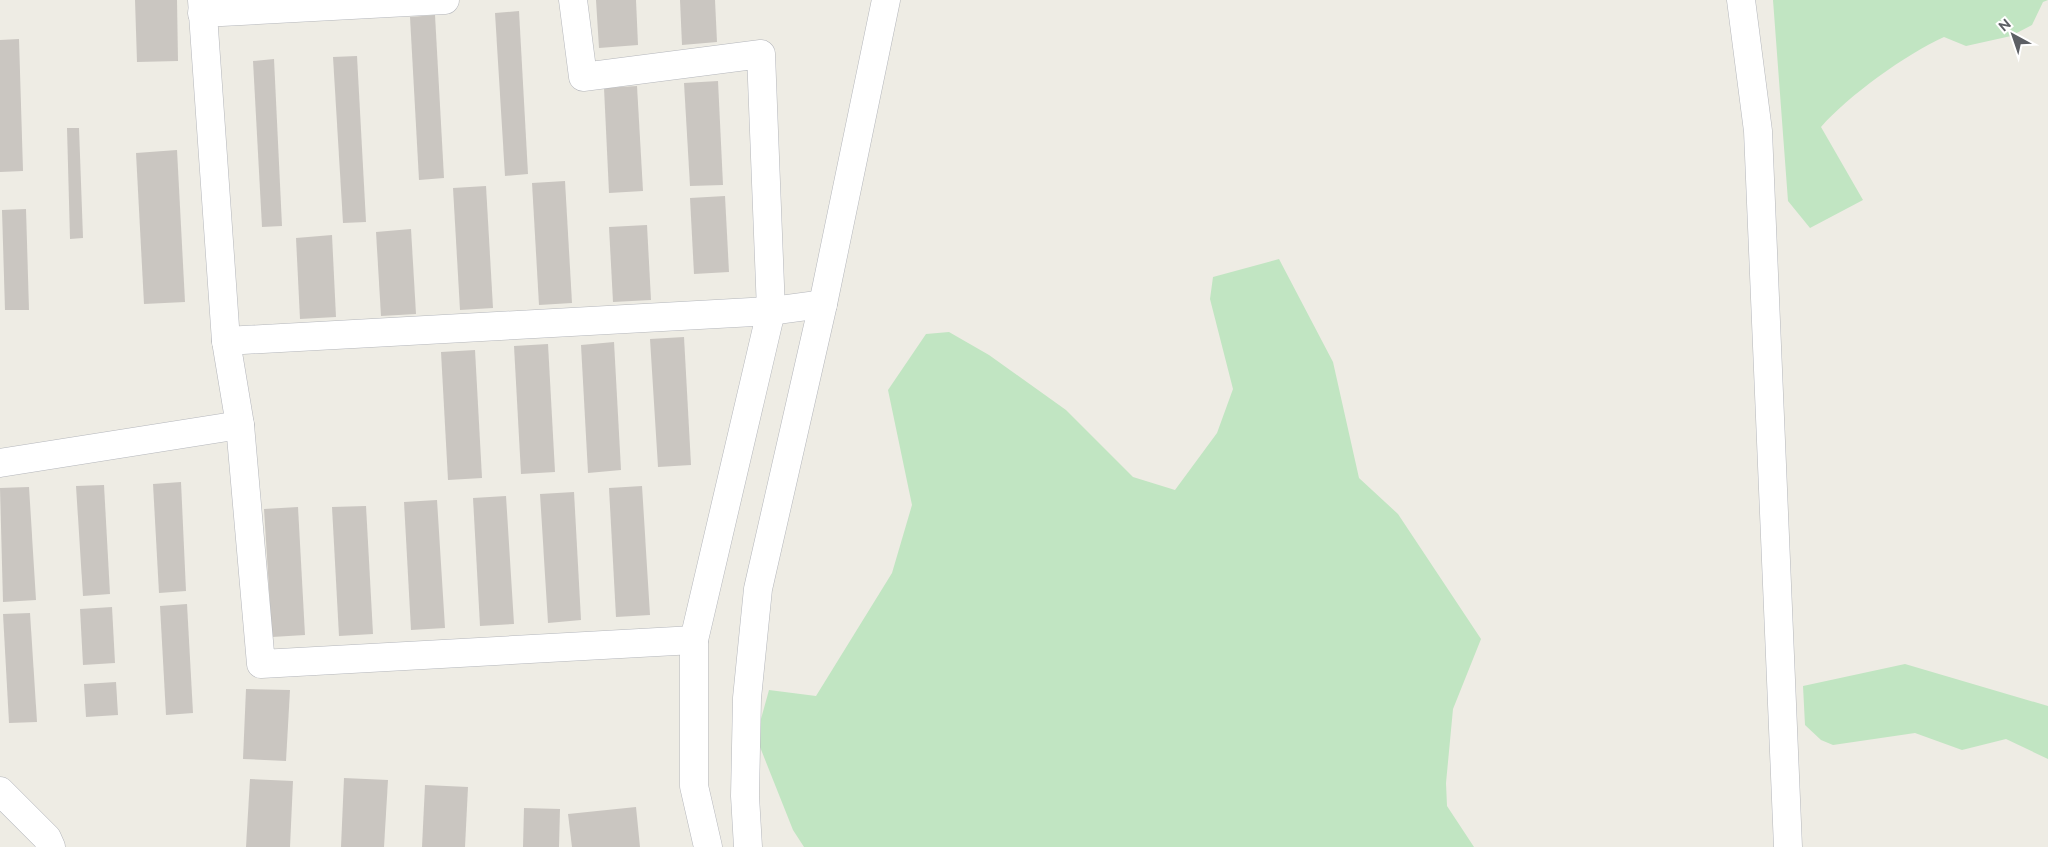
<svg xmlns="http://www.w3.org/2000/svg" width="2048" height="847" font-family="Raleway,sans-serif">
  <rect width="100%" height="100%" fill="#eeece4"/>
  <g fill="#c1e5c2">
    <path d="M1773,0h275l-5,2 -11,23 -21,11 -45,10 -22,-9c-38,17 -96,59 -123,90l42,73 -53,28 -22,-27z"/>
    <path d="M1279,259l54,103 26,116 39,36 83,125 -28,70 -7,74 1,23 27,41h-670l-11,-17 -37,-93 13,-47 47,6 76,-123 20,-68 -24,-115 38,-56 23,-2 40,23 77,55 67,67 42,13 42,-57 16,-44 -23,-90 3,-22z"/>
    <path d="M1905,664l143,42v53l-42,-20 -44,11 -47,-17 -82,12 -12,-5 -16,-15 -2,-39z"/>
  </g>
  <g fill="#cac6c1">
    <path d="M135,0h42l1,61 -41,1z"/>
    <path d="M596,0h40l2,45 -39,3z"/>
    <path d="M680,0h35l2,42 -35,3z"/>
    <path d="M519,11l9,163 -23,2 -10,-163z"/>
    <path d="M435,15l9,163 -25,2 -9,-163z"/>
    <path d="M19,39l4,132 -23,1v-132z"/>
    <path d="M357,56l9,166 -23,1 -10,-166z"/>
    <path d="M274,59l8,167 -20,1 -9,-166z"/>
    <path d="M718,81l5,104 -33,1 -6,-103z"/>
    <path d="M637,86l6,105 -34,2 -5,-105z"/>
    <path d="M67,128h12l4,110 -13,1z"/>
    <path d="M177,150l8,152 -41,2 -8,-151z"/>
    <path d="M565,181l7,122 -33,2 -7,-122z"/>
    <path d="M486,186l7,122 -33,2 -7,-122z"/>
    <path d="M725,196l4,76 -35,2 -4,-76z"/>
    <path d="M26,209l3,101h-24l-3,-100z"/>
    <path d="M647,225l4,75 -38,2 -4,-75z"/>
    <path d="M411,229l5,85 -35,2 -5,-84z"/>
    <path d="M332,235l4,82 -36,2 -4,-81z"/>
    <path d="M684,337l7,128 -33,2 -8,-128z"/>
    <path d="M614,342l7,128 -33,3 -7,-128z"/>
    <path d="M548,344l7,128 -34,2 -7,-128z"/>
    <path d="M475,350l7,128 -34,2 -7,-128z"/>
    <path d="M181,482l5,109 -27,2 -6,-109z"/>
    <path d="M104,485l6,109 -27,2 -7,-110z"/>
    <path d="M642,486l8,129 -34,2 -7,-129z"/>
    <path d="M29,487l7,113 -33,2 -3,-114z"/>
    <path d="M574,492l7,128 -33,3 -8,-129z"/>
    <path d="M506,496l8,128 -34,2 -7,-128z"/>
    <path d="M437,500l8,128 -34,2 -7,-128z"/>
    <path d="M366,506l7,128 -34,2 -7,-129z"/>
    <path d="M298,507l7,128 -33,2 -8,-128z"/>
    <path d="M187,604l6,109 -27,2 -6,-109z"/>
    <path d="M112,607l3,56 -32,2 -3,-56z"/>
    <path d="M30,613l7,109 -28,1 -6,-109z"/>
    <path d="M116,682l2,33 -32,2 -2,-33z"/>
    <path d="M246,689l44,1 -4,71 -43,-2z"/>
    <path d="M344,778l44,2 -4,67h-43z"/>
    <path d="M250,779l43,2 -3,66h-44z"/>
    <path d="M425,785l43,2 -3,60h-43z"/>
    <path d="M636,807l4,40h-68l-4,-33z"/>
    <path d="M524,808l36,1 -1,38h-36z"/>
  </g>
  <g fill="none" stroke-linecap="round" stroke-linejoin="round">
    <g stroke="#b4b6bb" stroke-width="29">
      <g id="minor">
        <path d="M202,0l24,341 14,84 21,239 433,-24"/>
        <path d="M573,0l10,77 178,-23 10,257 -77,329v146l14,61"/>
        <path d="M1741,0l17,131 30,716"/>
        <path d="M202,13l243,-13"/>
        <path d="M226,341l545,-30 52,-7"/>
        <path d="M0,463l240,-38"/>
        <path d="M0,791l47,47 4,9"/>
      </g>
    </g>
    <g stroke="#b4b6bb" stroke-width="29">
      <path id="tertiary" d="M748,847l-3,-51 2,-98 11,-109 65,-285 63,-304"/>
    </g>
    <use href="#minor" stroke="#fff" stroke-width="28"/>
    <use href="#tertiary" stroke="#fff" stroke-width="28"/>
  </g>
  <g transform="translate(2013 35) rotate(320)" stroke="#ffffff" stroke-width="4" paint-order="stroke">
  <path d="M0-4L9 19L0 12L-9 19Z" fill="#5c5f64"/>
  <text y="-8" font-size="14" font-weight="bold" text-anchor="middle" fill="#5c5f64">N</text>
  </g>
</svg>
